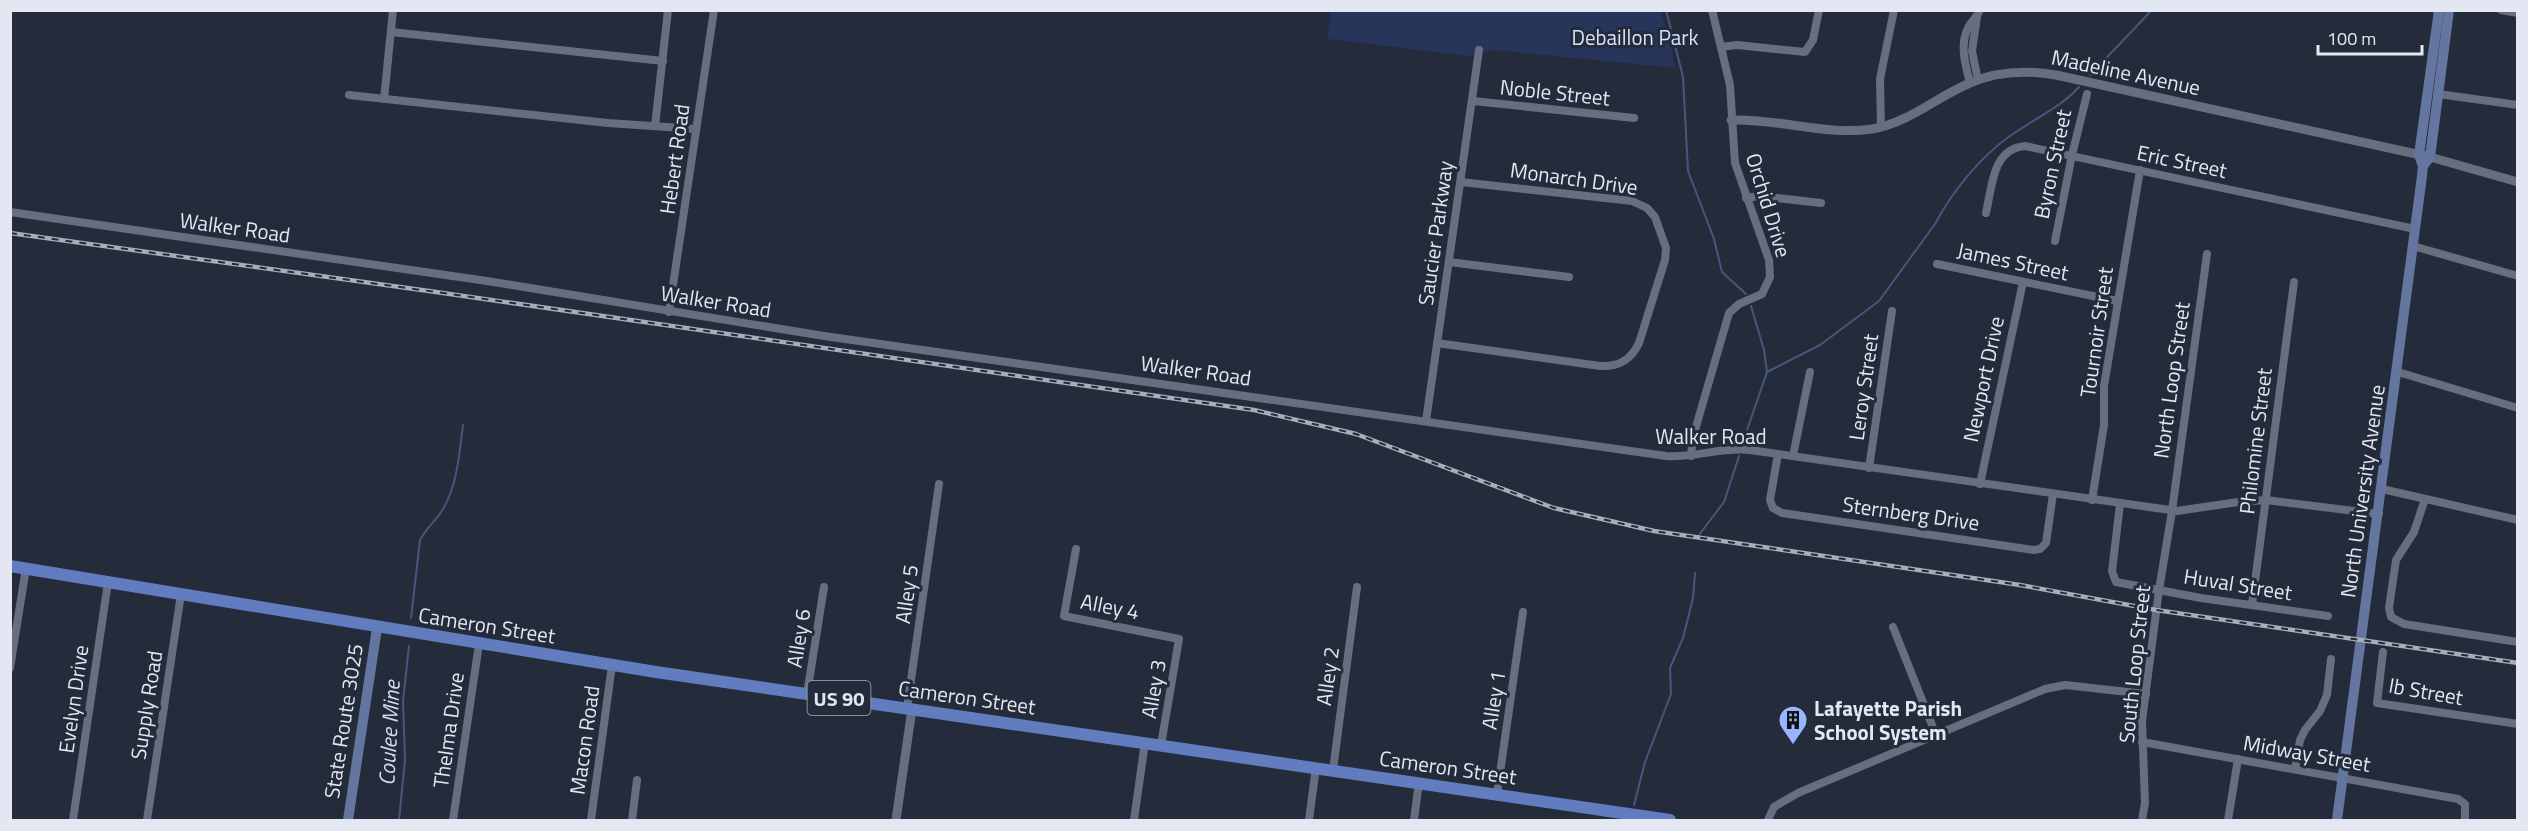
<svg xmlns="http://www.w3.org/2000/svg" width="2528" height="831" font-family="'Titillium Web',sans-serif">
  <rect width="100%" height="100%" fill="#242b3a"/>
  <path fill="#27355a" d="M1331,11h330l15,57 -183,-18 -24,6 -142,-17z"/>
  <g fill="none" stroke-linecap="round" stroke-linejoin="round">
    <g stroke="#46577f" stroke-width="2">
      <path d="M1666,10l17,67 5,94 26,68 8,33 24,22"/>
      <path d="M2090,75l62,-65"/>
      <path d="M1751,306l13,44 3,22"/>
      <path d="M1743,442l24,-70 53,-27 59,-44 56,-77c17,-32 45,-67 75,-88 22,-16 50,-28 69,-49"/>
      <path d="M1699,535l25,-33 15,-46"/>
      <path d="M411,618l9,-78c6,-12 16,-19 23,-31 15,-26 16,-55 20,-84"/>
      <path d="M1634,805l11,-43 26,-68 -1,-26 13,-30 10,-40 2,-25"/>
      <path d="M399,820l6,-60 -2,-59 6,-55"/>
    </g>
    <g stroke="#666e7f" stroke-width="8">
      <path d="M2501,10l17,3"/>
      <path d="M1977,17l-5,34 6,29"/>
      <path d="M391,32l272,29"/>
      <path d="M1721,47l16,-2 68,7 8,-12 6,-30"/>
      <path d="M1970,83c-5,-19 -11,-39 -1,-57 3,-6 8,-9 11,-16"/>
      <path d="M2438,94l80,11"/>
      <path d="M349,95l259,28 88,6"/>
      <path d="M384,99l9,-89"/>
      <path d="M1473,101l161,17"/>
      <path d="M655,126l13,-116"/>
      <path d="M1881,127l-1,-48 14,-69"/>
      <path d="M1746,198l13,-2 62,7"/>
      <path d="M10,212l477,69 337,55 842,120c28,2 56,-9 84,-6l427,61 61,-9 28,-2 113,14"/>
      <path d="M1986,213c6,-26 6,-64 39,-67l390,83"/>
      <path d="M2055,241l17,-86 15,-61"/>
      <path d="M2413,246l105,30"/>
      <path d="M1449,262l120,15"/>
      <path d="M1937,264l180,37"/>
      <path d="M669,312l45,-302"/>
      <path d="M1437,343l163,23c19,1 31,-6 39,-23l26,-83 1,-12 -11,-31 -8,-9 -15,-7 -171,-19"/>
      <path d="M2398,372l120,36"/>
      <path d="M1426,421l53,-371"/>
      <path d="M1778,454l-8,46 3,8 9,5 252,37 6,-1 6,-6 7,-49"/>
      <path d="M1691,456l2,-19 36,-124 10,-9 23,-10 8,-17 -1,-17 -34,-97 -5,-78 -18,-75"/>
      <path d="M1793,456l17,-84"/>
      <path d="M1869,468l23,-157"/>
      <path d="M1980,484l43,-202"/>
      <path d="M2382,489l136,31"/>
      <path d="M2425,499l-11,33 -18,28 -7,48 2,9 13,7 114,18"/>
      <path d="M2092,500l12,-75v-39l36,-216"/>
      <path d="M2120,504l-8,67 4,11 85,16 127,18"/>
      <path d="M1076,549l-12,67 115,23 -18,106"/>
      <path d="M2252,605l42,-323"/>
      <path d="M1893,627l43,108"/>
      <path d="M2383,652l-6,51 141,21"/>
      <path d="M10,668l16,-100"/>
      <path d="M807,694l17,-107"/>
      <path d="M907,708l32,-224"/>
      <path d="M2142,742l316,57 7,5v16"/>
      <path d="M2295,769l5,-29 5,-10 15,-19 7,-16 4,-36"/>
      <path d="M1333,770l24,-183"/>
      <path d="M1497,794l26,-182"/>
      <path d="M73,820l35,-238"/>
      <path d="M147,820l34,-226"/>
      <path d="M453,820l26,-176"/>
      <path d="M591,820l21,-155"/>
      <path d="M632,820l5,-40"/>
      <path d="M1134,820l11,-78"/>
      <path d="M1309,820l7,-53"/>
      <path d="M1414,820l5,-38"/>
      <path d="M1768,820l6,-13 24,-14 247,-104 20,-4 81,9"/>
      <path d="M2142,820l3,-17 -3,-82 17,-131 13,-79 35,-257"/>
      <path d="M2228,820l10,-61"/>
    </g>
    <g stroke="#666e7f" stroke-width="9">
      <path d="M1731,120c47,-2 94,16 141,9 37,-6 64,-32 98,-46 27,-12 57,-13 86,-8l374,82 88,25"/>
      <path d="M896,820l16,-111"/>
    </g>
    <g stroke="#64759f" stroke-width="10">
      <path d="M2423,166l-4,-11 20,-145"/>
      <path d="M348,820l29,-192"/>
      <path d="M2337,820l85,-644 1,-10 7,-9 19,-147"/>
    </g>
    <path stroke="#617cbf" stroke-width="12" d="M10,566l646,106 1014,148"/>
    <g stroke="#a8adb9" stroke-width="4.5">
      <path id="rail" d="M10,233l426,59 818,118 102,24 198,74 100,23 366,54 136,25 362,53"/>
    </g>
    <use href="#rail" stroke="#242b3a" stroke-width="2" stroke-dasharray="7" stroke-linecap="butt"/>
  </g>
  <defs>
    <g id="building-pin" transform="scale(1.5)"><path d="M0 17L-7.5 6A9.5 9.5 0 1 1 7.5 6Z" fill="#97b6fd" stroke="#242b3a"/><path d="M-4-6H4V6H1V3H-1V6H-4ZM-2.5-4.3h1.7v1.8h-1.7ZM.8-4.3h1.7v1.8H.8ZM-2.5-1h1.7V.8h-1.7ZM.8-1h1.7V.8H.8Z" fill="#111"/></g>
  </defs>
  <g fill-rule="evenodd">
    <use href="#building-pin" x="1793" y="720"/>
  </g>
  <g text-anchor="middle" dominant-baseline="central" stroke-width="6" stroke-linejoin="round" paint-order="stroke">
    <rect fill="#242b3a" stroke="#a9afba" stroke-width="1.5" x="807.5" y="681" width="63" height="34" rx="4.5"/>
    <g font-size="20" font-weight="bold" fill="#e2e7f1">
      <text x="839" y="698">US 90</text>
    </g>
    <g font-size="21" fill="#d4e1fc" stroke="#242b3a">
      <text x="1635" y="37">Debaillon Park</text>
    </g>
    <g font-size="21" fill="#e2e7f1" stroke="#242b3a">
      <text transform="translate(2126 72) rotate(12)">Madeline Avenue</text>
      <text transform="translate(1555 92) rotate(6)">Noble Street</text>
      <text transform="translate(674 159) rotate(-82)">Hebert Road</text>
      <text transform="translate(2182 161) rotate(12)">Eric Street</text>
      <text transform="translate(2052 164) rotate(-78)">Byron Street</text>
      <text transform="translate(1574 178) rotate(8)">Monarch Drive</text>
      <text transform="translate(1769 205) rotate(73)">Orchid Drive</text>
      <text transform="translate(235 227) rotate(8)">Walker Road</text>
      <text transform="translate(1435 233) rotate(-82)">Saucier Parkway</text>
      <text transform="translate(2013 261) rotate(12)">James Street</text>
      <text transform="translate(716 301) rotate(9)">Walker Road</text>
      <text transform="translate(2096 332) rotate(-82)">Tournoir Street</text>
      <text transform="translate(1196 370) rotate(8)">Walker Road</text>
      <text transform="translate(1983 379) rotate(-78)">Newport Drive</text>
      <text transform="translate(2171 380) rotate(-82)">North Loop Street</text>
      <text transform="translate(1863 387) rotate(-82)">Leroy Street</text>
      <text x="1711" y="436">Walker Road</text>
      <text transform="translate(2255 441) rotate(-83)">Philomine Street</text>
      <text transform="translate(2362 491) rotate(-82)">North University Avenue</text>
      <text transform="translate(1911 513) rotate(8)">Sternberg Drive</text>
      <text transform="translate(2238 584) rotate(9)">Huval Street</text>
      <text transform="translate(906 594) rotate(-82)">Alley 5</text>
      <text transform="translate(1110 606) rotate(11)">Alley 4</text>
      <text transform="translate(487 625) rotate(9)">Cameron Street</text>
      <text transform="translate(798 638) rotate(-81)">Alley 6</text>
      <text transform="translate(2134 664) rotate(-84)">South Loop Street</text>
      <text transform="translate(1327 676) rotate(-82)">Alley 2</text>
      <text transform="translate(1153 689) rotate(-80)">Alley 3</text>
      <text transform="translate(2426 691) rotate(10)">Ib Street</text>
      <text transform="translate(967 697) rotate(8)">Cameron Street</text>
      <text transform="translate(73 699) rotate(-82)">Evelyn Drive</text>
      <text transform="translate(1493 700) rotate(-81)">Alley 1</text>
      <text transform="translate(146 705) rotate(-81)">Supply Road</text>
      <text transform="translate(343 721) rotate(-81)">State Route 3025</text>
      <text transform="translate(448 730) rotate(-82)">Thelma Drive</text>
      <text transform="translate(584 740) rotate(-82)">Macon Road</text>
      <text transform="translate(2307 753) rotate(10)">Midway Street</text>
      <text transform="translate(1448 767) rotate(8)">Cameron Street</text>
    </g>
    <g font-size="21" font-weight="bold" fill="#e2e7f1" stroke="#242b3a" text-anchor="start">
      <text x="1814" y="708">Lafayette Parish<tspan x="1814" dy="24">School System</tspan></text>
    </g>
    <g font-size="22" font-style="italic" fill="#d1ddf8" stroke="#242b3a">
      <text transform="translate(389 733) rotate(-87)">Coulee Mine</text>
    </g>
  </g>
  <rect width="2528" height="831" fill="none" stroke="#e2e7f1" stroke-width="24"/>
  <path d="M2318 45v9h104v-9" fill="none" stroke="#e2e7f1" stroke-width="3"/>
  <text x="2327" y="45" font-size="18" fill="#e2e7f1" stroke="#242b3a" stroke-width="4.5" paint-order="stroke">100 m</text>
</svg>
